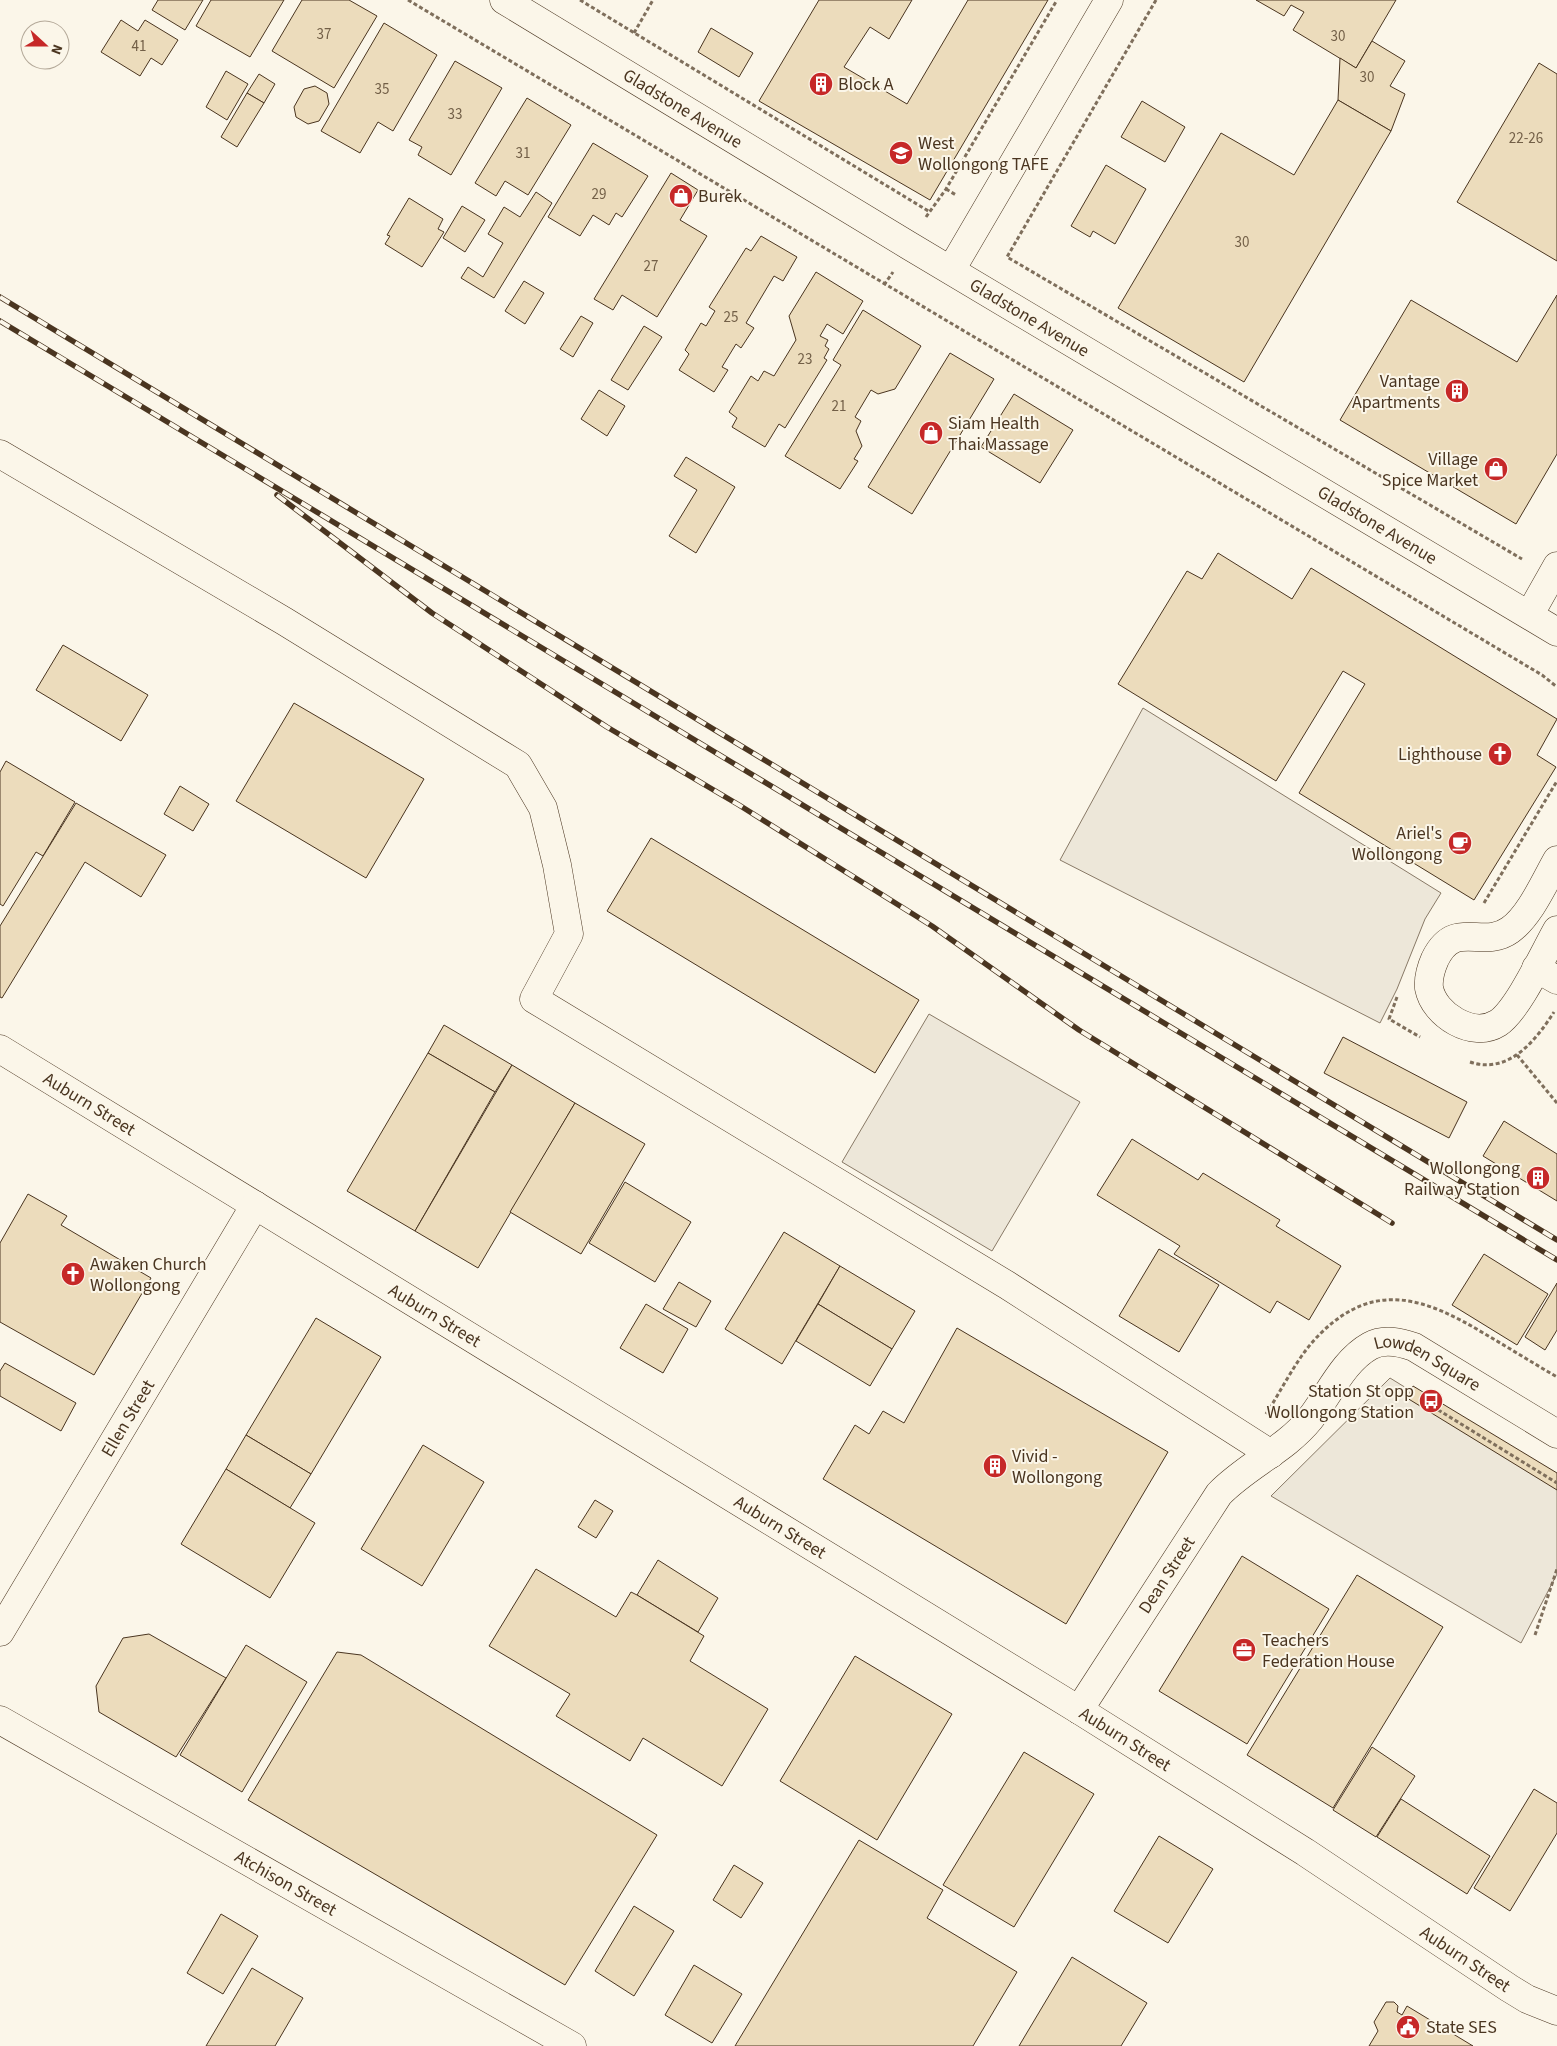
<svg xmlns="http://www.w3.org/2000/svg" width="1557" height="2046" font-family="'Source Sans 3',sans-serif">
  <rect width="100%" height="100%" fill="#fbf6e9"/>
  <g fill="#ede7d9" stroke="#887966">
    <path d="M1143,708l298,185 -16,26 -28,70 -17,34 -320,-163z"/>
    <path d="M929,1014l151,88 -88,149 -150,-89z"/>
    <path d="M1390,1378l167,103v93l-36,69 -250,-147z"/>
  </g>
  <g fill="#ecdcbc" stroke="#4a3520">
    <path d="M158,0h45l-18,30 -33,-20z"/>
    <path d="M211,0h73l-34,57 -54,-31z"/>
    <path d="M302,0h47l28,16 -43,72 -62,-37z"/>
    <path d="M819,0h93l-23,39 -19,-12 -26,40 63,37 61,-104h80l-118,200 -171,-99z"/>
    <path d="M1256,0h140l-40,68 -63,-38 11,-18 -13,-7 -7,11z"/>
    <path d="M121,20l17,11 7,-11 33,20 -16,25 -11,-7 -11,18 -39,-24z"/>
    <path d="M384,23l53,32 -44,76 -15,-9 -18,31 -39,-22z"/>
    <path d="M711,28l42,25 -14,24 -41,-25z"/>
    <path d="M1372,41l33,20 -15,25 15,8 -14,37 -53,-31 2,-42 16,10z"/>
    <path d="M455,61l47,27 -51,87 -33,-20 4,-8 -13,-7z"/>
    <path d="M1539,63l18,11v187l-100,-59z"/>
    <path d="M226,71l22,13 -21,36 -21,-13z"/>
    <path d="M259,74l16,10 -11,19 -17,-10z"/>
    <path d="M315,86l12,7 2,11 -10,17 -11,3 -12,-7 -2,-10 10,-18z"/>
    <path d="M247,93l17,10 -27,44 -16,-10z"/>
    <path d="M527,98l44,27 -43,70 -23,-14 -9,15 -21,-13z"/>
    <path d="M1338,100l53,31 -147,251 -126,-74 103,-175 73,42z"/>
    <path d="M1142,101l43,26 -20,35 -44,-25z"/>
    <path d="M593,143l55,33 -26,41 -6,-4 -7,12 -16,-10 -13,21 -32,-19z"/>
    <path d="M1106,165l40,24 -31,55 -22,-13 -3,6 -19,-11z"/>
    <path d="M671,173l27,17 -18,30 27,16 -50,81 -35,-22 -9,15 -19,-11z"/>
    <path d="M536,192l16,11 -58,95 -33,-20 7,-11 15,10 20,-34 -15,-9 16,-27 16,10z"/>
    <path d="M409,198l34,21 -5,10 6,3 -22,35 -37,-23 5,-8 -3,-1z"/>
    <path d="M462,206l23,14 -20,32 -22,-14z"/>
    <path d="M761,236l36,21 -14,24 -9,-5 -28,47 8,5 -13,20 -5,-4 -14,23 6,3 -14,22 -35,-22 10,-16 -4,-4 16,-27 5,3 9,-15 -6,-4 37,-59 5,3z"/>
    <path d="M816,272l47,29 -20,33 -16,-10 -7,12 8,4 -3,6 4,3 -5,9 3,2 -42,68 -6,-4 -14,23 -33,-20 5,-9 -8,-6 22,-36 7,5 6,-10 10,5 22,-36 -7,-24z"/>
    <path d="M524,281l20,12 -19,31 -20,-13z"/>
    <path d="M1557,295v159l-41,70 -176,-104 71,-120 106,62z"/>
    <path d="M863,310l58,36 -26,43 -17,5 -7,-4 -16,27 6,4 -5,10 6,15 -8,13 4,2 -18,28 -55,-33 56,-91 -8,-5z"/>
    <path d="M581,316l12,7 -20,34 -13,-8z"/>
    <path d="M644,326l18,11 -34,53 -17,-10z"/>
    <path d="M950,353l44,26 -82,135 -44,-27z"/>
    <path d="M599,390l26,16 -18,30 -26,-17z"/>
    <path d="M1014,394l59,36 -33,53 -59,-36z"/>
    <path d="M686,457l49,30 -39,66 -27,-17 28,-46 -23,-14z"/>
    <path d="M1218,553l74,46 19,-31 246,151 -20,36 19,12 -82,133 -175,-107 66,-109 -22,-13 -67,110 -158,-97 69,-113 15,8z"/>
    <path d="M63,645l85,50 -27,46 -85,-51z"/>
    <path d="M294,703l130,76 -58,99 -130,-77z"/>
    <path d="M6,761l69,41 -32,54 -7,-4 -33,54 -3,-2v-132z"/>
    <path d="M180,786l29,18 -16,27 -29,-17z"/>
    <path d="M76,803l90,52 -25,42 -56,-35 -83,136 -2,-1v-71z"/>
    <path d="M651,838l268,162 -44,73 -268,-162z"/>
    <path d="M444,1025l68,40 -17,27 -67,-39z"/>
    <path d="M1343,1037l124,65 -18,36 -125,-65z"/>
    <path d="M428,1053l67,39 -80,139 -68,-40z"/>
    <path d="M512,1065l63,38 -97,165 -63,-37z"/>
    <path d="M575,1103l70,41 -64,110 -71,-42z"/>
    <path d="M1504,1121l53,33v47l-74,-45z"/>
    <path d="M1132,1139l66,41 5,-7 77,47 -4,6 65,40 -32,54 -32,-19 -7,12 -96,-59 6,-8 -83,-51z"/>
    <path d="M625,1182l66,40 -36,60 -66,-39z"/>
    <path d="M28,1194l39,22 -6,9 90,53 -57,97 -94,-53v-79z"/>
    <path d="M784,1232l56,34 -58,98 -57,-35z"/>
    <path d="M1159,1249l60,36 -40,67 -60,-36z"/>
    <path d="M1484,1254l64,40 -31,51 -65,-40z"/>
    <path d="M840,1266l75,45 -23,38 -74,-45z"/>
    <path d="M679,1282l32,19 -15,26 -33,-18z"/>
    <path d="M1557,1283v47l-12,20 -20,-13z"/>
    <path d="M646,1304l42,25 -25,44 -43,-25z"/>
    <path d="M818,1304l74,45 -22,37 -74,-45z"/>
    <path d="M316,1318l65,39 -70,117 -65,-39z"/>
    <path d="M957,1328l211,124 -102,172 -243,-145 32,-54 14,9 14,-23 21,12z"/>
    <path d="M5,1363l71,40 -15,28 -61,-35v-25z"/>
    <path d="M1413,1386l144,87v17l-150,-92z"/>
    <path d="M246,1435l65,39 -21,34 -64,-39z"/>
    <path d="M423,1445l61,37 -62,104 -61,-37z"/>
    <path d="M226,1469l89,54 -45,75 -89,-54z"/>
    <path d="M595,1500l18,11 -17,27 -18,-11z"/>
    <path d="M1242,1556l87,53 -82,135 -88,-53z"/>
    <path d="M658,1560l60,38 -20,34 -61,-37z"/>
    <path d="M536,1569l80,48 15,-25 6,3 67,41 -14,25 78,48 -46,77 -79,-48 -13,23 -74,-45 14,-22 -81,-48z"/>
    <path d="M1357,1575l86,52 -110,181 -86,-53z"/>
    <path d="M149,1634l77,44 -50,79 -77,-45 -3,-26 27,-48z"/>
    <path d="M246,1645l61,37 -65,110 -62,-37z"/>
    <path d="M337,1652l24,3 296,180 -92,150 -317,-185z"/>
    <path d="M855,1656l97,58 -75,126 -97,-59z"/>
    <path d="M1372,1747l43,29 -39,61 -43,-27z"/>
    <path d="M1024,1752l70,42 -80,133 -71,-42z"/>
    <path d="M1534,1789l23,14v30l-47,78 -36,-23z"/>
    <path d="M1401,1799l89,57 -23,38 -90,-57z"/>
    <path d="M1159,1836l54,33 -45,74 -54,-32z"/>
    <path d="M859,1840l84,50 -16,28 90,54 -44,74h-238z"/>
    <path d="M734,1865l29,18 -22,35 -28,-18z"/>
    <path d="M634,1906l40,25 -40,65 -39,-25z"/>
    <path d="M221,1914l37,22 -35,58 -36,-21z"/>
    <path d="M1072,1957l75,46 -26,43h-102z"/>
    <path d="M694,1965l48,29 -30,49 -47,-28z"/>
    <path d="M252,1968l51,30 -28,48h-69z"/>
    <path d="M1386,2002h8l4,4 -1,6 5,3 5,-9 66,40h-104l9,-15 -4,-9z"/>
  </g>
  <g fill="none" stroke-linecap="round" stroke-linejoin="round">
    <g stroke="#4a3520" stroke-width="29">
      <g id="minor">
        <path d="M951,270l158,-270"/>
        <path d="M0,454l284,167 234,144 25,43 14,57 12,69 -35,65 473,286 264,169"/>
        <path d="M1530,614l27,-48"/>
        <path d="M1557,860c-12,21 -27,56 -47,70 -28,20 -55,-12 -75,29 -4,9 -7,19 -6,29 5,27 44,51 69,35 20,-13 46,-70 59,-93"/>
        <path d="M1536,968l21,12"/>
        <path id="s1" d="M0,1049l1079,661 226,142 204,136 18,11 30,12"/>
        <path id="s2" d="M0,1632l255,-427"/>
        <path id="s3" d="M1079,1710l140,-216c28,-29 66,-44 91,-75 19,-24 33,-58 60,-73 14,-8 30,-4 44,1l143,87"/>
        <path id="s4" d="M0,1720l572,326"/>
      </g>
    </g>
    <g stroke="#4a3520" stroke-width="29">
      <g id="major">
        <path id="s5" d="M504,0l404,245 649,387"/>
      </g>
    </g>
    <g stroke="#7f6f5c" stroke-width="3" stroke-dasharray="4 2.5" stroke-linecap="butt">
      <path d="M408,0l1134,675 15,12"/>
      <path d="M580,0l350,212"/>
      <path d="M1156,0l-149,257 515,302"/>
      <path d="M634,33l19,-33"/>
      <path d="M946,189l10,6"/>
      <path d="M926,217l20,-28 111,-189"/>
      <path d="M884,285l9,-13"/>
      <path d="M1484,903l73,-122"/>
      <path d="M1397,997l-8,22 31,18"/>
      <path d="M1517,1055l40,48"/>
      <path d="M1470,1062c39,13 66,-22 84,-50"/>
      <path d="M1427,1403l130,80"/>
      <path d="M1266,1414c17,-26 32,-59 55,-81 55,-54 106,-34 164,1 24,14 48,29 72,43"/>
      <path d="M1535,1635l22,-66"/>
    </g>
    <use href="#minor" stroke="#fbf6e9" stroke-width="28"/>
    <use href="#major" stroke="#fbf6e9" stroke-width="28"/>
    <g stroke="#4a3520" stroke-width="5.5">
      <g id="rail">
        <path d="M0,297l1557,943"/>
        <path d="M0,321l1557,939"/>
        <path d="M277,495l155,118 175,114 132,78 193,121 147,104 313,193"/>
      </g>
    </g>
    <use href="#rail" stroke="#fbf6e9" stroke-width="4" stroke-dasharray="11" stroke-linecap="butt"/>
  </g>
  <defs>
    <g id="building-disc" transform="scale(1.25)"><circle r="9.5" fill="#c62828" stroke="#fbf6e9"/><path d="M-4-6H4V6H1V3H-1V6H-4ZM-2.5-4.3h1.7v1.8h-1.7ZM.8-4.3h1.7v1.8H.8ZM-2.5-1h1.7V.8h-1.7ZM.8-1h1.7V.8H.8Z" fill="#fff"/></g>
    <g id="university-disc" transform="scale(1.25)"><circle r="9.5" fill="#c62828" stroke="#fbf6e9"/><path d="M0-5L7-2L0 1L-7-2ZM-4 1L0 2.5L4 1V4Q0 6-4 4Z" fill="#fff"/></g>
    <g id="shop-disc" transform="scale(1.25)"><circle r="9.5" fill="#c62828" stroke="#fbf6e9"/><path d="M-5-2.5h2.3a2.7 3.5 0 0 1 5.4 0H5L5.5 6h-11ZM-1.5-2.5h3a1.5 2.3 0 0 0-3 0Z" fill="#fff"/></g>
    <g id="church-disc" transform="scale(1.25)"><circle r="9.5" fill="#c62828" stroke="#fbf6e9"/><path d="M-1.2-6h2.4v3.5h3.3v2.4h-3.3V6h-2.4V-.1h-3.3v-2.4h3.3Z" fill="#fff"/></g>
    <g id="cafe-disc" transform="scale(1.25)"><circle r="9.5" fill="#c62828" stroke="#fbf6e9"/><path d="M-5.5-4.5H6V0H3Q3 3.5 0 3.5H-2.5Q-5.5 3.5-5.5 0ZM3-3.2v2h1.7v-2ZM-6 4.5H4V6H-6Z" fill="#fff"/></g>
    <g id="bus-disc" transform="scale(1.25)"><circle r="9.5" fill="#c62828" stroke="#fbf6e9"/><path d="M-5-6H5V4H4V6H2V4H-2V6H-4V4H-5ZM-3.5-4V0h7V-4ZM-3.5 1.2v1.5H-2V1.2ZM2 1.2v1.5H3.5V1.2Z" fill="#fff"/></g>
    <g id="office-disc" transform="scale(1.25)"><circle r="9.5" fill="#c62828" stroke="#fbf6e9"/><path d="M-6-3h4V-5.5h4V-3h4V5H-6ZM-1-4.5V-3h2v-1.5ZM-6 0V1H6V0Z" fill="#fff"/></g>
    <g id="civic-disc" transform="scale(1.25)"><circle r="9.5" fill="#c62828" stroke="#fbf6e9"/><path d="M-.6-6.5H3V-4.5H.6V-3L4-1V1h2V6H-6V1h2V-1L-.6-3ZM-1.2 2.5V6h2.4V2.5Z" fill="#fff"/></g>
  </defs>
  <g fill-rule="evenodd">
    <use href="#building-disc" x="821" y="84"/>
    <use href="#university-disc" x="901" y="153"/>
    <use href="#shop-disc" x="681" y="196"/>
    <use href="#building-disc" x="1457" y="391"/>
    <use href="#shop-disc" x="931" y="433"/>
    <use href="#shop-disc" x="1496" y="469"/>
    <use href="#church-disc" x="1500" y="754"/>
    <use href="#cafe-disc" x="1460" y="843"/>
    <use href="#building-disc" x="1538" y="1178"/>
    <use href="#church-disc" x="73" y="1274"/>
    <use href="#bus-disc" x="1431" y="1401"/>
    <use href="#building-disc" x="995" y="1466"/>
    <use href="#office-disc" x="1244" y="1650"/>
    <use href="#civic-disc" x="1408" y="2027"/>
  </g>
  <g text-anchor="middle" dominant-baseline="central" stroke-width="4" stroke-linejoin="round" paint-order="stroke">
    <g font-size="15" fill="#725f47">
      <text x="324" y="34">37</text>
      <text x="1338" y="36">30</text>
      <text x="139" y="46">41</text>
      <text x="1367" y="77">30</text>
      <text x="382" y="89">35</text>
      <text x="455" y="114">33</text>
      <text x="1526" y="138">22-26</text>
      <text x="523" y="153">31</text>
      <text x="599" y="194">29</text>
      <text x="1242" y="242">30</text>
      <text x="651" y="266">27</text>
      <text x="731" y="317">25</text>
      <text x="805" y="359">23</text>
      <text x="839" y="406">21</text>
    </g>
    <g font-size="18" fill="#4a3520" stroke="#fbf6e9" text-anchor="start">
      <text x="838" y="84">Block A</text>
      <text x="918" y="143">West<tspan x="918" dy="21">Wollongong TAFE</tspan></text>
      <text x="698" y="196">Burek</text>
      <text x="1440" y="381" text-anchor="end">Vantage<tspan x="1440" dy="21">Apartments</tspan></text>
      <text x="948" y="423">Siam Health<tspan x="948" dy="21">Thai Massage</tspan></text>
      <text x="1478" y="459" text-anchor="end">Village<tspan x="1478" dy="21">Spice Market</tspan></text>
      <text x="1482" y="754" text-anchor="end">Lighthouse</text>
      <text x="1442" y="833" text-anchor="end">Ariel's<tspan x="1442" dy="21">Wollongong</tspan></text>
      <text x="1520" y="1168" text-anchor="end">Wollongong<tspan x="1520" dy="21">Railway Station</tspan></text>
      <text x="90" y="1264">Awaken Church<tspan x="90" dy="21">Wollongong</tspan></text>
      <text x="1414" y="1391" text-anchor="end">Station St opp<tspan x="1414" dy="21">Wollongong Station</tspan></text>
      <text x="1012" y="1456">Vivid -<tspan x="1012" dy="21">Wollongong</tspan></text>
      <text x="1262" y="1640">Teachers<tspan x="1262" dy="21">Federation House</tspan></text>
      <text x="1426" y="2027">State SES</text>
    </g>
    <g font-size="18" fill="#4a3520" stroke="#fbf6e9">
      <text stroke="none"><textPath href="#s5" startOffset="209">Gladstone Avenue</textPath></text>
      <text stroke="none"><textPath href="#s5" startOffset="614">Gladstone Avenue</textPath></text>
      <text stroke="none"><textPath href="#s5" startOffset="1019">Gladstone Avenue</textPath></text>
      <text stroke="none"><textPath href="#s1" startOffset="105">Auburn Street</textPath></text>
      <text stroke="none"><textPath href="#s1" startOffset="510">Auburn Street</textPath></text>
      <text stroke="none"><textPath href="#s3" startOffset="534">Lowden Square</textPath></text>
      <text stroke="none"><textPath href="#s2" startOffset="249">Ellen Street</textPath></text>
      <text stroke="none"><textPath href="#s1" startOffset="915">Auburn Street</textPath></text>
      <text stroke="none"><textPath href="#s3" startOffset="161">Dean Street</textPath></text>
      <text stroke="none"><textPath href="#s1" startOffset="1320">Auburn Street</textPath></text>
      <text stroke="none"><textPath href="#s4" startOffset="329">Atchison Street</textPath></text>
      <text stroke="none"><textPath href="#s1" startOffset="1725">Auburn Street</textPath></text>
    </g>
  </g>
  <g transform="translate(45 45) rotate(111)"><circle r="24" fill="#fbf6e9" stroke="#b4a999"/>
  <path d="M0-4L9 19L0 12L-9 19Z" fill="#c62828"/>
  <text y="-8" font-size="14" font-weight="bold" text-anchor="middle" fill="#4a3520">N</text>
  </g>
</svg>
